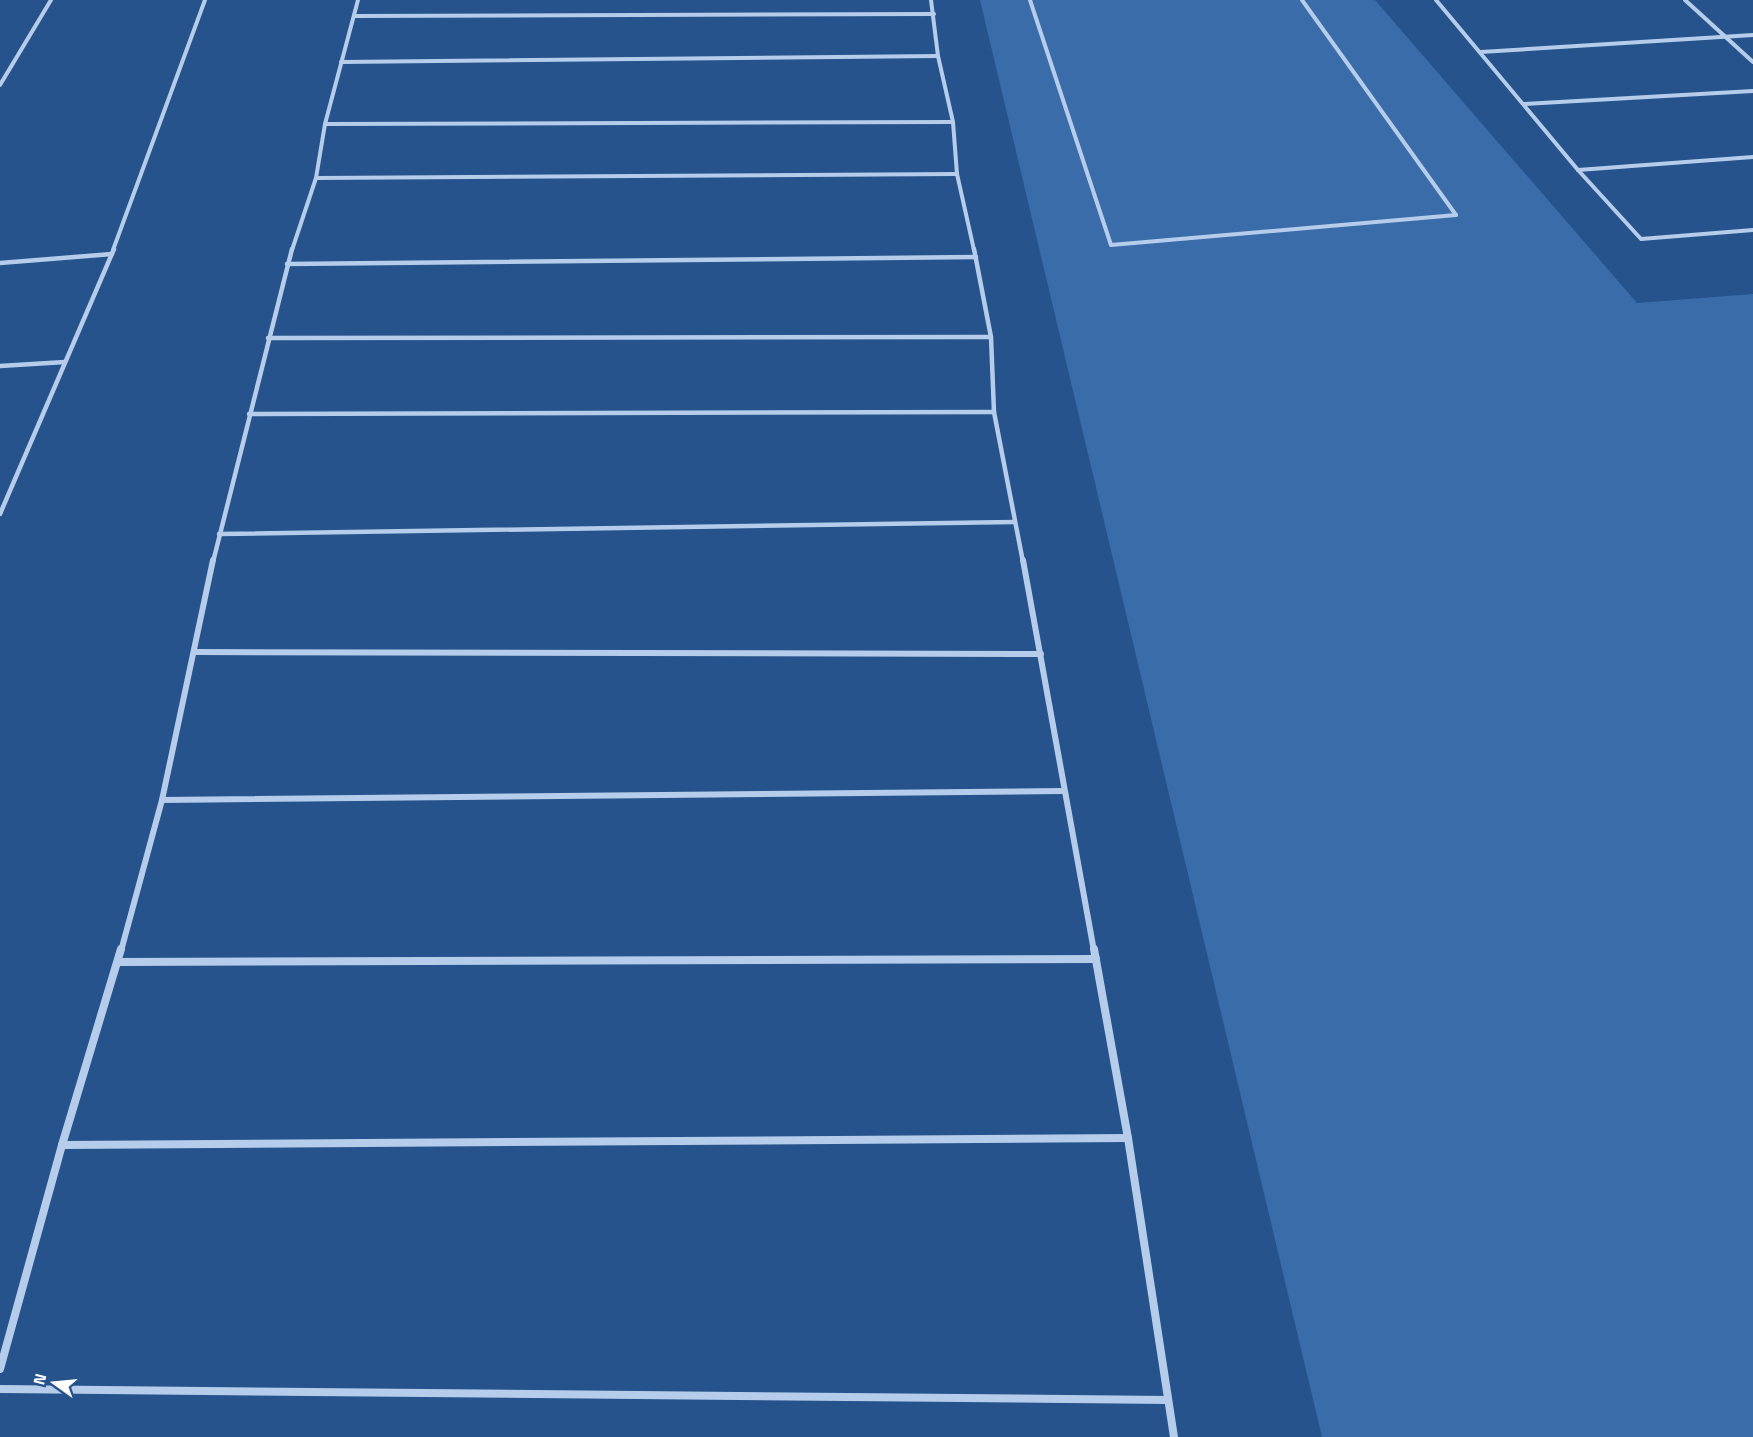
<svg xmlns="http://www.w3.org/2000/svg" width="1753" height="1437" font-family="'Titillium Web',sans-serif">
  <rect width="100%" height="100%" fill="#26538c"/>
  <path fill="#3a6ca9" d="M980,0h395l262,303 116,-9v1143h-431z"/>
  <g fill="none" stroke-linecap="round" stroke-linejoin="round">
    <g stroke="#b5cdea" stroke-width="4">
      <path d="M931,0l7,56 15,66 4,52 17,76"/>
      <path d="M1030,0l81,245 345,-30"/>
      <path d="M1302,0l154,215"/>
      <path d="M1436,0l142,170 63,69 112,-9"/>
      <path d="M1685,0l68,62"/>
      <path d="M354,16l580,-2"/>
      <path d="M1481,52l272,-17"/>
      <path d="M341,62l597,-6"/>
      <path d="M0,85l51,-85"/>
      <path d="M1524,104l229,-13"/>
      <path d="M325,124l628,-2"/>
      <path d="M1578,170l175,-13"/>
      <path d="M316,178l641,-4"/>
      <path d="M113,250l92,-250"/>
      <path d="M292,250l24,-72 9,-54 33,-124"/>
    </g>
    <g stroke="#b5cdea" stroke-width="4.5">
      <path d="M974,249l17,88 3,75 29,150"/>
      <path d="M0,263l112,-9"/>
      <path d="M287,264l689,-7"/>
      <path d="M268,338l723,-1"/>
      <path d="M0,366l65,-4"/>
      <path d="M249,414l745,-2"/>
      <path d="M0,514l114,-265"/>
      <path d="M219,534l795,-12"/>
      <path d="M213,562l79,-313"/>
    </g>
    <g stroke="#b5cdea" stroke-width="6">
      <path d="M1023,560l71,391"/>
      <path d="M195,652l846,2"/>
      <path d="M162,800l902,-9"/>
      <path d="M121,951l41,-151 51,-240"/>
    </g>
    <g stroke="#b5cdea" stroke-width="8">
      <path d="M1094,949l34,189 46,299"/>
      <path d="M118,962l978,-3"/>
      <path d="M62,1145l1066,-7"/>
      <path d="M0,1369l62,-224 59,-196"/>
      <path d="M0,1389l1168,11"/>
    </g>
  </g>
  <g transform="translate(54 1383) rotate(285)" stroke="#26538c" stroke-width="4.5" paint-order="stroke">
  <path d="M0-4.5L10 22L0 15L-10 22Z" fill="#ffffff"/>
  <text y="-9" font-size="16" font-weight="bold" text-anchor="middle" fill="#ffffff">N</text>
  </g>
</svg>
